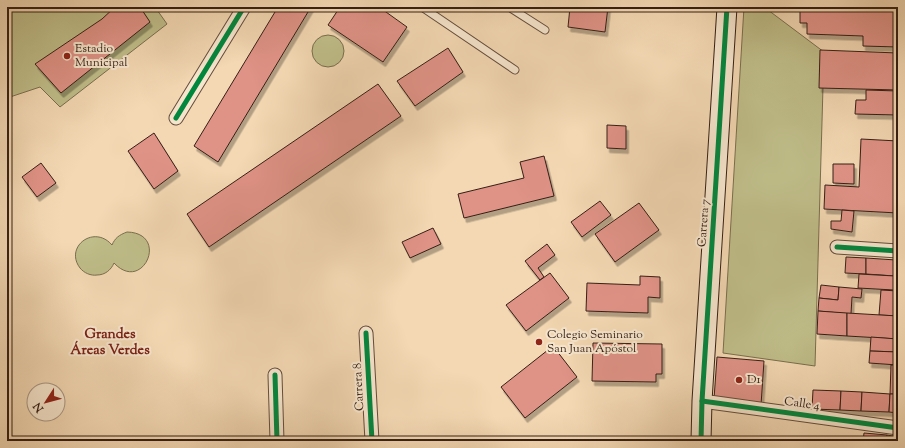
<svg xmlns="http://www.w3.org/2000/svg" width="905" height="448" font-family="'Sorts Mill Goudy',serif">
  <defs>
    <filter id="shadow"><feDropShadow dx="2.5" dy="4.5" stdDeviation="0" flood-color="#0004"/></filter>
  </defs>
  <rect width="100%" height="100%" fill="#f3d8b3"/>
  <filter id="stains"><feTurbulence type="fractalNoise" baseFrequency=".005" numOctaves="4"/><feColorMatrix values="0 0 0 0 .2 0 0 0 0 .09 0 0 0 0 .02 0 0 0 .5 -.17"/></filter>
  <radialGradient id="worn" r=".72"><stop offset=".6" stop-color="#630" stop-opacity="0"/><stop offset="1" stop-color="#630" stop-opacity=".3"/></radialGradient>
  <g fill="#bfbd89" stroke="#7a6e4f">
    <path d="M7,7h148l12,17 -107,83 -20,-20 -33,11z"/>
    <path d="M744,7h20l60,45 -9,314 -92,-13z"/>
    <circle cx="328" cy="51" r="16"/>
    <path d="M127,232c43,1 16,62 -13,31 -3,7 -9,12 -17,12 -6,1 -13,-2 -17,-7 -16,-21 14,-44 32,-23 3,-7 7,-10 15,-13z"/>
  </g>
  <g fill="#df9286" stroke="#351f15" filter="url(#shadow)">
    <path d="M115,7h25l10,15 -89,71 -26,-29 67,-45z"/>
    <path d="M278,7h33l-93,155 -24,-16z"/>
    <path d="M340,7h39l28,20 -24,35 -55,-37z"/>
    <path d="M570,7h38l-3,25 -37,-5z"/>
    <path d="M800,7h98v40l-35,-1v-10l-56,-2v-11h-7z"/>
    <path d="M448,48l15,24 -48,34 -18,-25z"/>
    <path d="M820,50l78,3v37l-79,-2z"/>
    <path d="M378,84l23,32 -192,131 -22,-33z"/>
    <path d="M866,90l32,1v24l-43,-1 1,-14h10z"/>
    <path d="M607,125l19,1v23l-19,-1z"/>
    <path d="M154,133l24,38 -24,18 -26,-38z"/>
    <path d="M861,139l37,2v72l-74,-4 1,-24 34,2z"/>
    <path d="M544,156l10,40 -90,22 -6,-24 66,-16 -4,-16z"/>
    <path d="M41,163l15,20 -19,14 -15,-20z"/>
    <path d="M833,164h21v20l-21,-1z"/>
    <path d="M600,201l11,14 -29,22 -11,-15z"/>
    <path d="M639,203l20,27 -44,32 -20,-28z"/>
    <path d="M842,210l12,1 -2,21 -21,-3v-8h10z"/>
    <path d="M433,228l8,16 -31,14 -8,-16z"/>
    <path d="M547,244l8,11 -17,13 6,9 -4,3 -15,-19z"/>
    <path d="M846,257l20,1v16l-21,-1z"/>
    <path d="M866,258l30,2 -1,16 -29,-2z"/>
    <path d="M896,260h2v31l-4,-1z"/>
    <path d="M550,273l19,25 -43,33 -20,-26z"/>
    <path d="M859,274l36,2 -1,14 -36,-2z"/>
    <path d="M640,276l20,1v21l-12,-1v16l-62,-2 1,-28 53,2z"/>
    <path d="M821,285l18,2 -1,13 -19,-2z"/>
    <path d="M839,287l23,2 -1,9 -9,-1 -1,17 -33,-3 1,-13 19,2z"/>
    <path d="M881,290l17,1v25l-19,-1z"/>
    <path d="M818,311l29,2v23l-30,-2z"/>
    <path d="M847,313l51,3v23l-51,-3z"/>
    <path d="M871,337l27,2v13l-28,-1z"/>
    <path d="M593,343l69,1v30h-6v8l-64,-1z"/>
    <path d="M553,346l24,31 -52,41 -24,-31z"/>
    <path d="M870,351l28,1v13l-29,-2z"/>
    <path d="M717,357l47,4 -3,44 -47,-6z"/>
    <path d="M891,365h7v29h-8z"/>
    <path d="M813,390l28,1 -1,19 -28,-1z"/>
    <path d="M841,391l21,1 -1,19 -21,-1z"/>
    <path d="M862,392l28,2 -1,18 -28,-1z"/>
    <path d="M890,394h8v19l-9,-1z"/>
    <path d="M864,433l23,2 -1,6h-23z"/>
    <path d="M887,435l11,2v4h-12z"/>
    <path d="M731,438l12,1v2h-11z"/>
  </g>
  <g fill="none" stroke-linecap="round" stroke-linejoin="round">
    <g stroke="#644d3c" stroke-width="9">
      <g id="lane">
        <path d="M422,7l93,63"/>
        <path d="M509,7l36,23"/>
        <path d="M180,441h2"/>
      </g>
    </g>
    <g stroke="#644d3c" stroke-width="15">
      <g id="street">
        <path d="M176,118l68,-111"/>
        <path d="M837,247l61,4"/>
        <path d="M366,333l6,108"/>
        <path d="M275,375l2,66"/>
        <path d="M702,401l196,27"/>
      </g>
    </g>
    <g stroke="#351f15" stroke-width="21">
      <path id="secondary" d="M701,441l1,-40 25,-394"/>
    </g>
    <use href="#lane" stroke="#f7e6ce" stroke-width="7"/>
    <use href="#street" stroke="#f7e6ce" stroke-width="13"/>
    <use href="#secondary" stroke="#f7e6ce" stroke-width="19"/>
    <g stroke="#f7e6ce" stroke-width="8">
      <g id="cycleway">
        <path d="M176,118l68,-111"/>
        <path d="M837,247l61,4"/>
        <path d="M366,333l6,108"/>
        <path d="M275,375l2,66"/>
        <path d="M702,401l196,27"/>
        <path d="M701,441l1,-40 25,-394"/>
      </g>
    </g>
    <use href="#cycleway" stroke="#00873e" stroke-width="5"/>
  </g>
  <g fill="#8f2418" stroke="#f7e6ce" stroke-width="1.5">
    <circle cx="67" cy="56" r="4"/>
    <circle cx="539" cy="342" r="4"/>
    <circle cx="739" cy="380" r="4"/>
  </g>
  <g text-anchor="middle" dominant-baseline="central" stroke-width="4" stroke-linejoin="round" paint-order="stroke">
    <g font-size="12" fill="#351f15" stroke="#f7e6ce" text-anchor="start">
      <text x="75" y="49">Estadio<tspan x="75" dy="14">Municipal</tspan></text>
      <text x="547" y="335">Colegio Seminario<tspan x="547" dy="14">San Juan Apóstol</tspan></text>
      <text x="747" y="380">D1</text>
    </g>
    <g font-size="12" fill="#351f15" stroke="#f7e6ce">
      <text transform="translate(704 223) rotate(-86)">Carrera 7</text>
      <text transform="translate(359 387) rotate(-93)">Carrera 8</text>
      <text transform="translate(802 404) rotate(8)">Calle 4</text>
    </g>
    <g font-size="14" font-weight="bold" fill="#7a1f14" stroke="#f7e6ce">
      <text x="110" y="335">Grandes<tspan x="110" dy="16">Áreas Verdes</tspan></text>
    </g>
  </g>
  <rect width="905" height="448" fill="none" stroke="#f3d8b3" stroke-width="24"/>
  <rect x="8" y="8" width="889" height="432" fill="none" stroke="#351f15" stroke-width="2"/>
  <rect x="12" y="12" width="881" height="424" fill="none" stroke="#351f15"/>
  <g transform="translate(46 402) rotate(234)"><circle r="19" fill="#f7e6ce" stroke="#a99684"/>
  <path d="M0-3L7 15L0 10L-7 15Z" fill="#8f2418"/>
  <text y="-6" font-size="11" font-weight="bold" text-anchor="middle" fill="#351f15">N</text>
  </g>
  <rect width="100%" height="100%" filter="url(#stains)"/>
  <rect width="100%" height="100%" fill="url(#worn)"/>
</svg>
